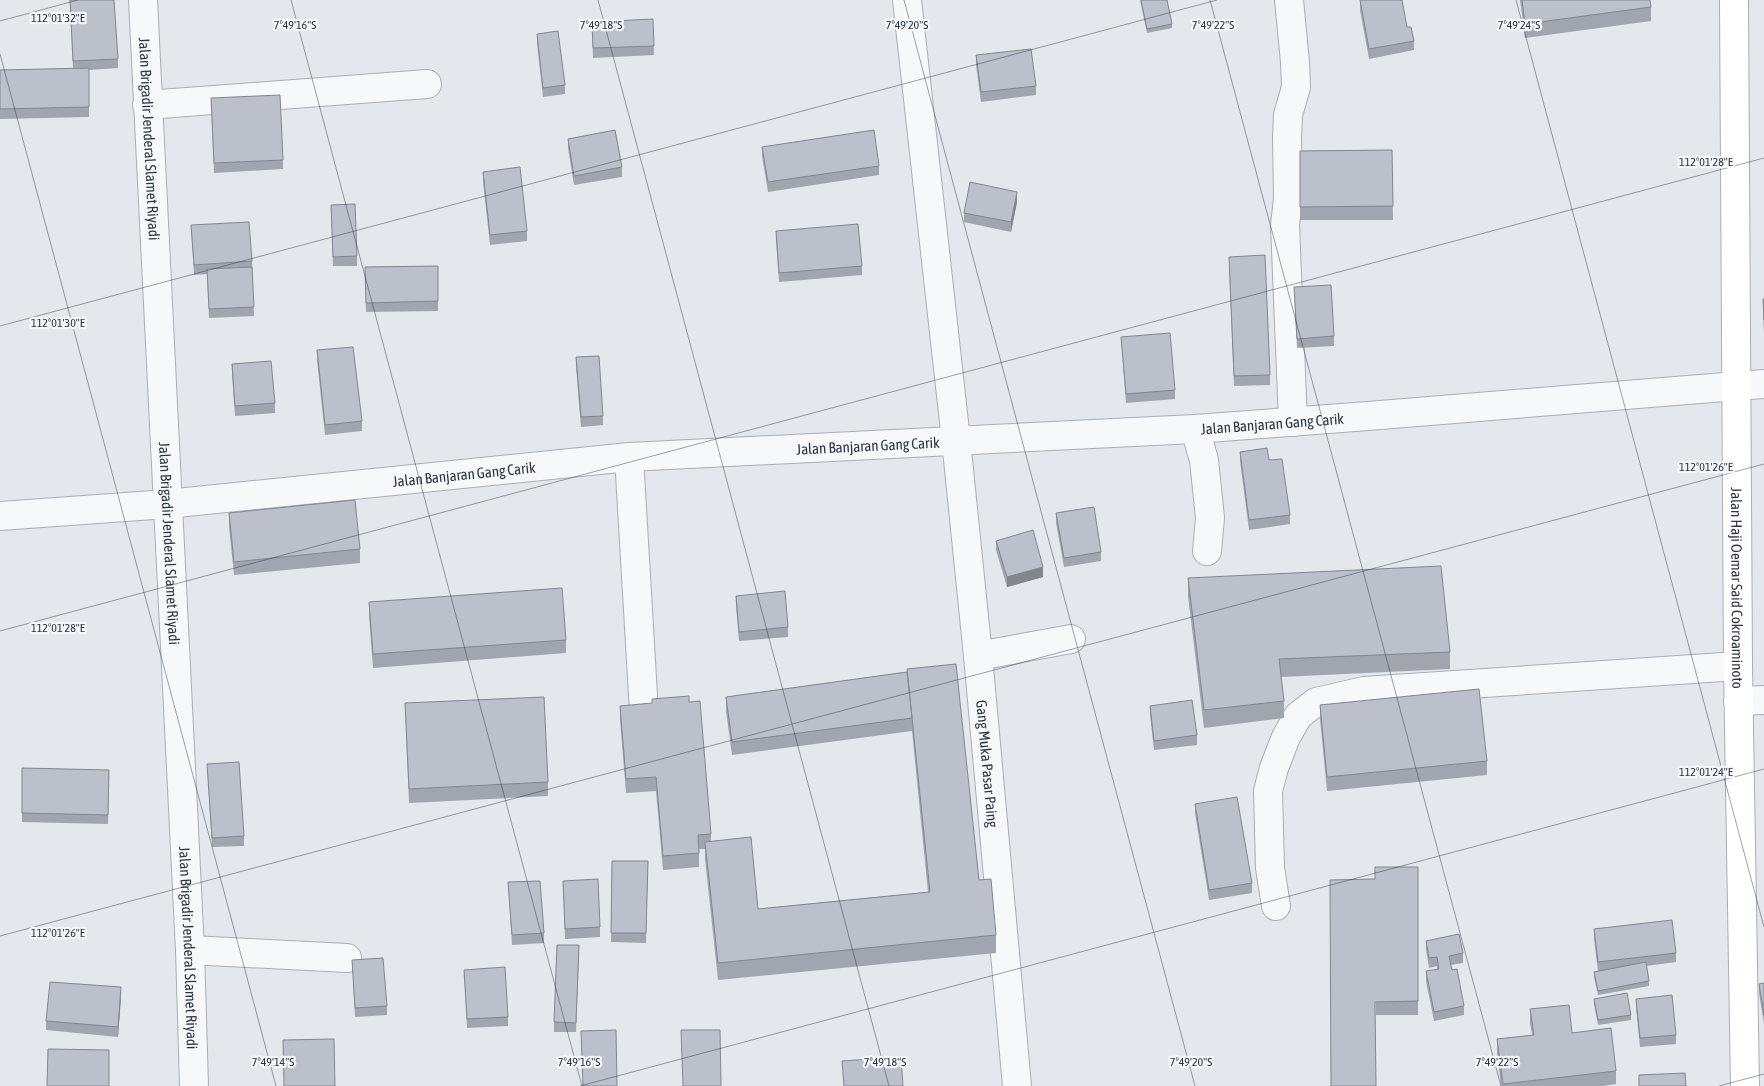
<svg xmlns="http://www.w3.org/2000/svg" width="1764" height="1086" font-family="'Asap Condensed',sans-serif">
  <rect width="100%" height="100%" fill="#e4e7ec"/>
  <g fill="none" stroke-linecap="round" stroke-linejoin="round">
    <g stroke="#a9aeb7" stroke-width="30">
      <g id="minor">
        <path id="s1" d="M907,0l49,440 22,216 39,430"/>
        <path d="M1289,0l6,62 1,25 -8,28 -1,22 1,62 -3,26 8,197"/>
        <path d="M147,105l280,-21"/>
        <path d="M1737,386l27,-2"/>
        <path d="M1195,429l9,31 6,58 -3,33"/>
        <path d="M629,457l15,255"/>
        <path d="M978,656l93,-17"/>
        <path d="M1738,701l26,-1"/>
        <path d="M1276,906l-6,-38 -2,-77 6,-23 12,-31 12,-21 18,-14 48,-11 374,-25"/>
        <path d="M190,950l157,8"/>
      </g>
    </g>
    <g stroke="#a9aeb7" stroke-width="30">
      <g id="tertiary">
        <path id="s2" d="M143,0l47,950 4,136"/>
        <path id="s3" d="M0,516l167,-12 462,-47 566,-28 173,-13 369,-30"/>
      </g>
    </g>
    <g stroke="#a9aeb7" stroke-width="30">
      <g id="secondary">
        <path id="s4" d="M1734,0l4,666 7,420"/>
      </g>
    </g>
    <use href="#minor" stroke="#f7f8fa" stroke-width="28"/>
    <use href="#tertiary" stroke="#f7f8fa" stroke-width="28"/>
    <use href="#secondary" stroke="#fff" stroke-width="28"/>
  </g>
  <g fill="#a1a5ae">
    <path d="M70,0l48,59v9l-29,2v47l-89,2v-16l73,-35z"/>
    <path d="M1140,0h27l5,24v4l-25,5z"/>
    <path d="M1360,0l47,27 7,14v9l-45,9 -9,-49z"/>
    <path d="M1520,0h130l1,7v14l-126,17z"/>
    <path d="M653,19l1,36 -61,3 -1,-36z"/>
    <path d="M537,34l28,51v9l-22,3 -6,-54z"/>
    <path d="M976,55l60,31v9l-55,7 -5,-37z"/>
    <path d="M211,98l72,62v9l-69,4z"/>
    <path d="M568,139l54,28v10l-48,8 -6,-37z"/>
    <path d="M762,147l117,19v9l-111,17 -6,-36z"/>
    <path d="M1392,150l1,70h-93v-69z"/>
    <path d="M483,172l44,59v10l-37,4 -7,-64z"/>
    <path d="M1017,202l-6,30 -47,-10v-9z"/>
    <path d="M331,205l26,51v10h-24z"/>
    <path d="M191,225l61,36 2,55 -45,2 -2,-44 -13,1z"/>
    <path d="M776,231l86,35v9l-83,7 -3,-42z"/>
    <path d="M438,266v45l-72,1 -1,-45z"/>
    <path d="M1229,266l41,109v10l-36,1z"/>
    <path d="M1294,287l40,49v10l-37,2z"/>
    <path d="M1763,299h1v35l-1,-22z"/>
    <path d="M1121,337l54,53v9l-49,4z"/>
    <path d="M317,350l45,71v10l-37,4 -8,-75z"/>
    <path d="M576,357l27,59v9l-22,2 -5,-60z"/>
    <path d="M232,364l43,39v10l-40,3 -3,-42z"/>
    <path d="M1240,452l29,8 21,55v9l-41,6 -9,-69z"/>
    <path d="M229,513l131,36v14l-126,12 -5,-48z"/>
    <path d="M1056,513l45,39v9l-37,6 -8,-44z"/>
    <path d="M996,541l47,36 -36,10 -11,-37z"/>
    <path d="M1188,578l262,74v17l-169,8 3,24v17l-80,10 -16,-132z"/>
    <path d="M736,596l52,31v10l-49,4 -3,-36z"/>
    <path d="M369,602l197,38v13l-193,15 -4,-52z"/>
    <path d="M907,672l72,208 17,55v18l-278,27 -13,-121v-10h-6v18l-36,3 -7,-79 -30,2 -6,-73v-14l69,-4 22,132v7l47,68 170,-17 -16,-161 -180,24 -6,-44v-14z"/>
    <path d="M405,703l143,79v14l-139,7z"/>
    <path d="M1320,705l167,56v14l-160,16 -7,-72z"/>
    <path d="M1150,706l47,29v10l-43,5 -4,-35z"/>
    <path d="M207,764l37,72v10l-32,1z"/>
    <path d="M22,768l87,2 -1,54 -86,-2z"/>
    <path d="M1195,804l57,79v10l-43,7 -14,-87z"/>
    <path d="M612,861h36l-2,82 -35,-1z"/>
    <path d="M1418,867v148h-42l-1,-136z"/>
    <path d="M563,881l37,46v10l-35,2z"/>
    <path d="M508,882l36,51v10l-32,2z"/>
    <path d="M1594,929l82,24v9l-30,4 3,15v5l-51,9 -4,-18v-5l4,-1 -4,-32z"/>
    <path d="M1426,941l37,12v10l-12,2 13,41v9l-30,6 -8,-40v-10l11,-1v-4l-8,2 -3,-18z"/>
    <path d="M579,955l-3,77h-22v-10z"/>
    <path d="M352,960l35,46v9l-32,2z"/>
    <path d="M464,970l44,47v9l-41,2z"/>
    <path d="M1764,983v41l-5,-31v-9z"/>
    <path d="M121,997l-3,40 -72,-7v-9z"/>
    <path d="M1594,999l37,16v5l-33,5 -4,-21z"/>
    <path d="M1636,999l40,36v9l-36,3 -4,-39z"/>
    <path d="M1530,1009l42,24 44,38v13l-13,2h-102l-4,-33v-14l35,-4 -2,-12z"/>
  </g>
  <g fill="#83868d">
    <path d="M1017,192v10l-6,30v-10z"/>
    <path d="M1043,567v10l-36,10v-10z"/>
    <path d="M121,987v10l-3,40v-10z"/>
  </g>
  <g fill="#bbc0ca" stroke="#83868d">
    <path d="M70,0h44l4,59 -45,2z"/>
    <path d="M1141,0h26l5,24 -25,5z"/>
    <path d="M1360,0h42l5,27h4l3,14 -45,8z"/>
    <path d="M1522,0h128l1,7 -126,17z"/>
    <path d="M653,19l1,27 -61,2 -1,-26z"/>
    <path d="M558,31l7,54 -22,3 -6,-54z"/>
    <path d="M1031,49l5,37 -55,6 -5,-37z"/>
    <path d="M89,68v39l-89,2v-39z"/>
    <path d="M280,95l3,65 -69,3 -3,-65z"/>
    <path d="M615,130l7,37 -48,9 -6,-37z"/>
    <path d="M874,130l5,36 -111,16 -6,-35z"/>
    <path d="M1392,150l1,56 -93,1v-56z"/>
    <path d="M520,167l7,64 -37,4 -7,-63z"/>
    <path d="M970,182l47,10 -6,30 -47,-9z"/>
    <path d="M355,204l2,52 -24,1 -2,-52z"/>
    <path d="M249,222l3,39 -58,4 -3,-40z"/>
    <path d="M858,224l4,42 -83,7 -3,-42z"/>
    <path d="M1265,255l5,120 -36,1 -5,-119z"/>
    <path d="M438,266v35l-72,2 -1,-36z"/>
    <path d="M252,267l2,40 -45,2 -2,-40z"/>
    <path d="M1331,285l3,51 -37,3 -3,-52z"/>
    <path d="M1763,299h1v21z"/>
    <path d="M1170,333l5,57 -49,4 -5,-57z"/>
    <path d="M353,347l9,74 -37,4 -8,-75z"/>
    <path d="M599,356l4,60 -22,1 -5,-60z"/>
    <path d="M271,361l4,42 -40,3 -3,-42z"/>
    <path d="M1267,448l2,12 13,-1 8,56 -41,5 -9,-68z"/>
    <path d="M355,500l5,49 -126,13 -5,-49z"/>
    <path d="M1094,507l7,45 -37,6 -8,-45z"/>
    <path d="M1033,530l10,37 -36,10 -11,-36z"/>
    <path d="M1441,566l9,86 -171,7 5,42 -80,9 -16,-132z"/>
    <path d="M562,588l4,52 -193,14 -4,-52z"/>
    <path d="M785,591l3,36 -49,5 -3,-36z"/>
    <path d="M956,664l23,216 12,-1 5,56 -278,28 -13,-121 46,-5 7,72 172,-17 -23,-223z"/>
    <path d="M907,672l5,46 -180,24 -6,-45z"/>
    <path d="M1479,689l8,72 -160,16 -7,-72z"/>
    <path d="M689,696v6l11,-1 11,133 -13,1 1,18 -36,3 -7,-79 -30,2 -6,-73 32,-3v-4z"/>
    <path d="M544,697l4,85 -139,7 -4,-86z"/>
    <path d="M1192,700l5,35 -43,6 -4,-35z"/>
    <path d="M239,762l5,74 -32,2 -5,-74z"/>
    <path d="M22,768l87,2 -1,45 -86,-2z"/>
    <path d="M1237,797l15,86 -43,7 -14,-86z"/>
    <path d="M612,861h36l-2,72h-35z"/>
    <path d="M1375,867h43v134l-43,1 1,84h-45l-1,-206 45,-1z"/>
    <path d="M598,879l2,48 -35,2 -2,-48z"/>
    <path d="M540,881l4,52 -32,2 -4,-53z"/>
    <path d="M1672,920l4,33 -78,9 -4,-33z"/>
    <path d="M1459,934l4,19 -14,3 3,14 5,-1 7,37 -30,6 -8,-41 13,-2 -2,-12 -8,1 -3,-17z"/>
    <path d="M557,945h22l-3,78 -22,-1z"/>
    <path d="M383,958l4,48 -32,2 -3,-48z"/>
    <path d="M1646,962l3,19 -51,10 -4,-19z"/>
    <path d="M505,967l3,50 -41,2 -3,-49z"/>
    <path d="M50,982l71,5 -3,40 -72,-6z"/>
    <path d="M1764,983v32l-5,-31z"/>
    <path d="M1627,993l4,22 -33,5 -4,-21z"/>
    <path d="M1672,995l4,40 -36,3 -4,-39z"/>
    <path d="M1569,1005l3,28 39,-5 5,43 -113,13 -6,-45 37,-4 -4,-26z"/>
    <path d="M616,1030l1,56h-34l-2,-55z"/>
    <path d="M681,1030h39l1,56h-38z"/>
    <path d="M334,1039l1,47h-51l-1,-46z"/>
    <path d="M48,1049l61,1v36h-62z"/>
    <path d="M901,1057l2,29h-59l-2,-25z"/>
    <path d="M1685,1073l1,13h-47v-11z"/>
  </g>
  <path fill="none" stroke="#2b3445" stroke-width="1" stroke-opacity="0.45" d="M291,0l291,1086M598,0l291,1086M904,0l291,1086M1210,0l291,1086M1516,0l248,927M0,21l78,-21M0,54l276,1032M0,326l1217,-326M0,631l1764,-473M0,936l1764,-472M580,1086l1184,-317M1719,1086l45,-12"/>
  <g text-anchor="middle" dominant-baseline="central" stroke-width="4.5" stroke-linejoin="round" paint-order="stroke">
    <g font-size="15" fill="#2b3445" stroke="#f4f6f9">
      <text stroke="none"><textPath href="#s2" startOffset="139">Jalan Brigadir Jenderal Slamet Riyadi</textPath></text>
      <text stroke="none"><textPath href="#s3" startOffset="1276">Jalan Banjaran Gang Carik</textPath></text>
      <text stroke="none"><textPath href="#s3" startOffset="871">Jalan Banjaran Gang Carik</textPath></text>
      <text stroke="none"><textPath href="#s3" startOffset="466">Jalan Banjaran Gang Carik</textPath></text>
      <text stroke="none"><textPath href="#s2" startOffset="544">Jalan Brigadir Jenderal Slamet Riyadi</textPath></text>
      <text stroke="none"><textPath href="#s4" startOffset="588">Jalan Haji Oemar Said Cokroaminoto</textPath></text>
      <text stroke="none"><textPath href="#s1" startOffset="768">Gang Muka Pasar Paing</textPath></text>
      <text stroke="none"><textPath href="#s2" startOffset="949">Jalan Brigadir Jenderal Slamet Riyadi</textPath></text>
    </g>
  </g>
  <g font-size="12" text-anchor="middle" fill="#2b3445" stroke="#f4f6f9" stroke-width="4.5" stroke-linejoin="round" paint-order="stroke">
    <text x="58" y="22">112°01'32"E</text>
    <text x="295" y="29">7°49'16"S</text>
    <text x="601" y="29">7°49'18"S</text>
    <text x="907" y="29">7°49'20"S</text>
    <text x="1213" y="29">7°49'22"S</text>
    <text x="1519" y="29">7°49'24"S</text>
    <text x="1706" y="166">112°01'28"E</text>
    <text x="58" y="327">112°01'30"E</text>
    <text x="1706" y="471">112°01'26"E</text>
    <text x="58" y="632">112°01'28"E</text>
    <text x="1706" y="776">112°01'24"E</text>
    <text x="58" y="937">112°01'26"E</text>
    <text x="273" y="1066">7°49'14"S</text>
    <text x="579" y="1066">7°49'16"S</text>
    <text x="885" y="1066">7°49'18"S</text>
    <text x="1191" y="1066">7°49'20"S</text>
    <text x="1497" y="1066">7°49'22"S</text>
  </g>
</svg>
